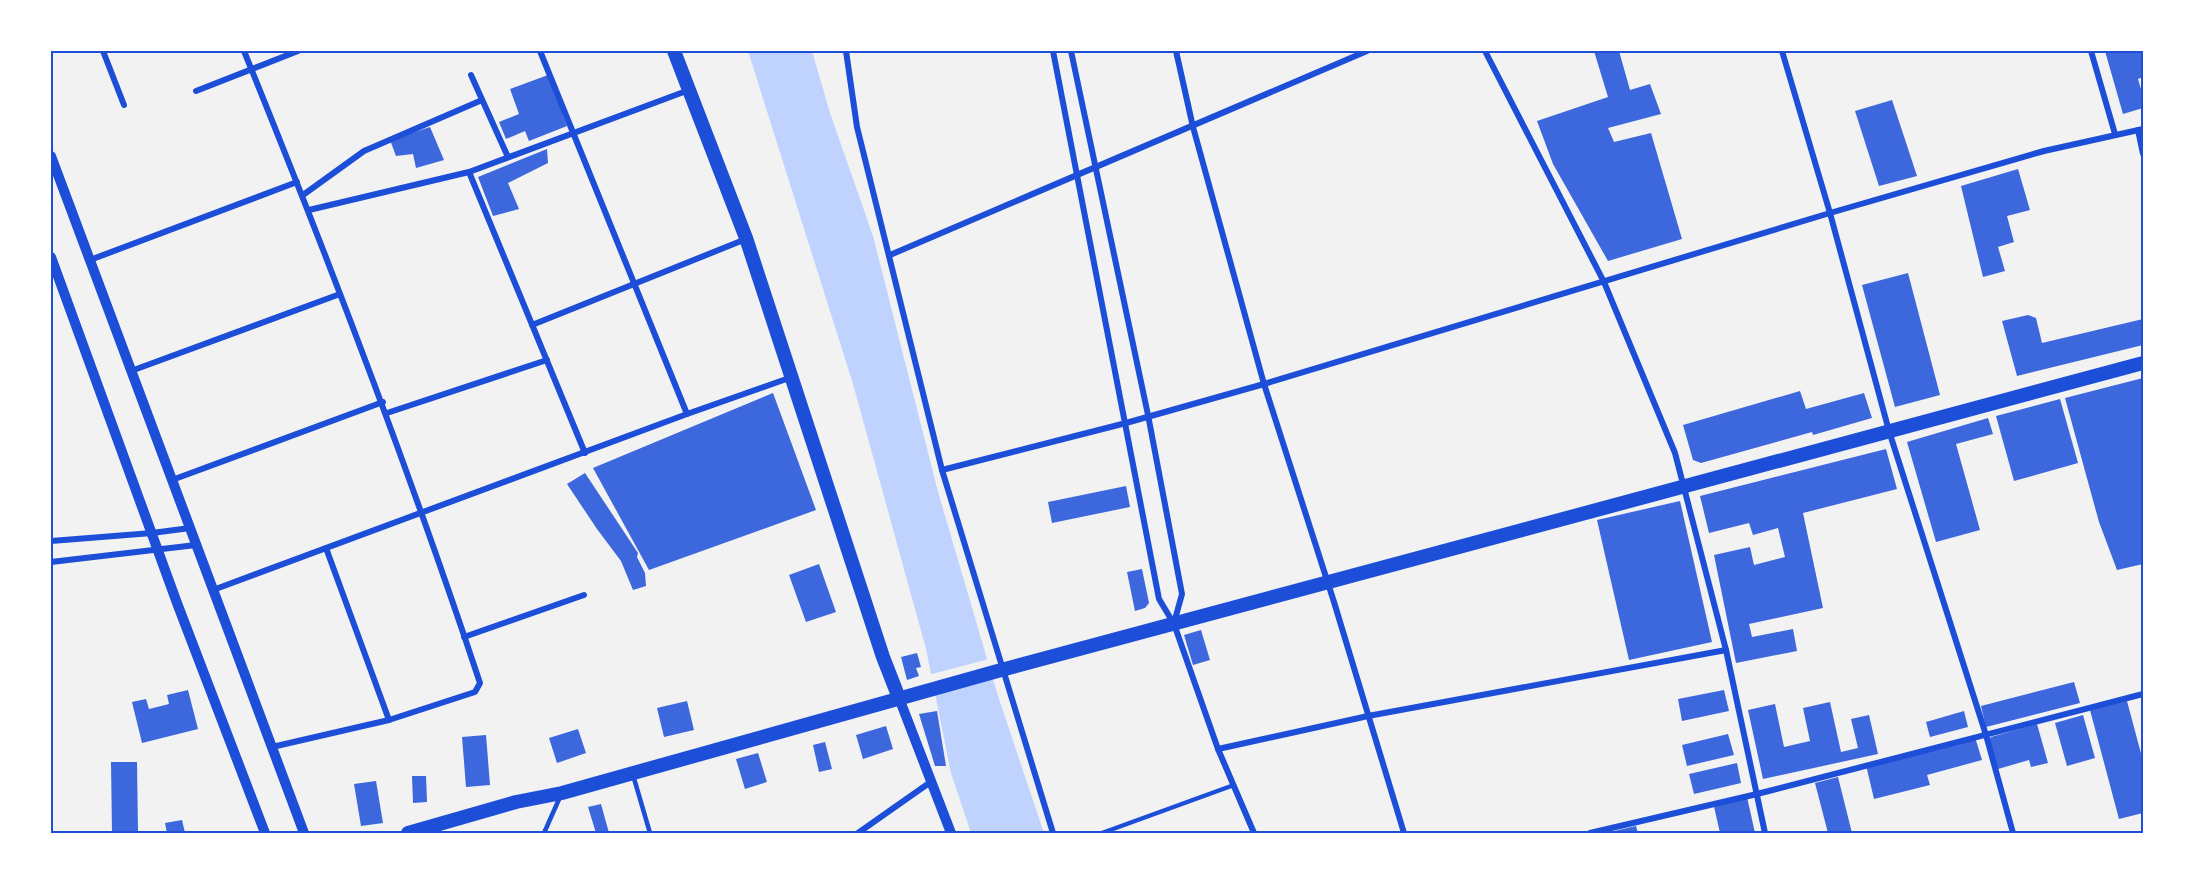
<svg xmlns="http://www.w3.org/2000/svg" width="2194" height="884" font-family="'Fira Sans Condensed',sans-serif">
  <rect width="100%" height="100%" fill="#f2f2f2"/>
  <path fill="#bfd3fe" d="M748,51h64l18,62 43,123 65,256 60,204 46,137h-73l-20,-60 -25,-124 -73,-265z"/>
  <path fill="#f2f2f2" d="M989,659l5,19 -62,17 -4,-20z"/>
  <g fill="#3d67dc">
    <path d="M1594,51h25l11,39 20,-6 11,30 -53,14 6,14 37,-9 31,106 -74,22 -55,-97 -16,-43 71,-24z"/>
    <path d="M2105,51h38v26l-5,2 5,17v12l-20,6z"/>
    <path d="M548,75l19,51 -38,15 -4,-10 -19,8 -7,-17 20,-8 -9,-25z"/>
    <path d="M1892,100l25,76 -38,10 -24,-75z"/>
    <path d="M430,127l14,33 -28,8 -3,-14 -17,2 -6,-16z"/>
    <path d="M547,149l1,14 -40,20 11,26 -26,7 -15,-39z"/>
    <path d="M2018,169l12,41 -23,6 7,26 -16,5 7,24 -22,6 -22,-91z"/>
    <path d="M1908,273l32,122 -45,12 -33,-122z"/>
    <path d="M2028,315l8,3 6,25 101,-24v26l-126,31 -15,-55z"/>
    <path d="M2143,378v186l-26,6 -18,-48 -34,-124z"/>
    <path d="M1800,391l6,18 58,-16 8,25 -59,17 -1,-3 -111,31 -8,-3 -10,-35z"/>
    <path d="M773,393l43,117 -167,60 -56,-102z"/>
    <path d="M2060,399l18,64 -64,18 -18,-65z"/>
    <path d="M1988,418l5,16 -37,10 24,86 -44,12 -29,-100z"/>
    <path d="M1886,449l11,40 -94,24 20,95 -74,16 3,13 41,-8 4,22 -61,12 -22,-108 36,-8 4,18 31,-8 -7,-29 -25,7 -4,-12 -40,10 -9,-37z"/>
    <path d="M585,473l53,80 -1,4 8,16 1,13 -13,4 -12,-29 -24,-32 -30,-45z"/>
    <path d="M1126,486l4,21 -78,16 -4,-21z"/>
    <path d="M1680,501l32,141 -83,18 -32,-140z"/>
    <path d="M819,564l17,48 -30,10 -17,-47z"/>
    <path d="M1142,569l7,34 -4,5 -10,3 -8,-39z"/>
    <path d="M1201,630l9,30 -17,5 -9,-30z"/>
    <path d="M917,653l4,14 -5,1 3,8 -12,4 -6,-23z"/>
    <path d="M2074,682l6,21 -94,24 -5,-21z"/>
    <path d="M188,690l10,39 -56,14 -10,-41 14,-3 3,10 20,-5 -2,-9z"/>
    <path d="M1724,690l5,21 -47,10 -4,-22z"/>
    <path d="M687,701l7,29 -30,7 -7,-29z"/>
    <path d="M2127,701l16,60v52l-24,6 -29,-109z"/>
    <path d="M1830,702l11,50 17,-4 -7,-29 18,-4 9,39 -115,25 -15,-69 27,-6 9,43 26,-6 -7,-33z"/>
    <path d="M937,711l9,55h-11l-16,-52z"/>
    <path d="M1964,711l4,16 -38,10 -4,-15z"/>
    <path d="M2083,715l12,43 -28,8 -12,-43z"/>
    <path d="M2037,724l11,39 -17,4 -2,-7 -31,9 -9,-29 2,-3z"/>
    <path d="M886,726l7,23 -30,10 -7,-24z"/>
    <path d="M578,729l8,24 -29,10 -8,-25z"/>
    <path d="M1728,734l6,21 -47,11 -5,-21z"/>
    <path d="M486,735l4,50 -24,2 -4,-50z"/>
    <path d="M1975,737l7,23 -55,15 3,10 -56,14 -8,-34z"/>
    <path d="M825,742l7,27 -13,3 -6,-27z"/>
    <path d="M758,753l9,29 -22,7 -9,-30z"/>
    <path d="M111,762h26l1,71h-26z"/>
    <path d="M1737,763l4,20 -47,11 -5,-20z"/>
    <path d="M412,776h14l1,26 -14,1z"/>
    <path d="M1838,777l14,56h-24l-13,-50z"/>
    <path d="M376,781l7,42 -22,3 -7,-42z"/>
    <path d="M1747,797l8,36h-35l-7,-31z"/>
    <path d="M601,804l8,29h-13l-8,-26z"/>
    <path d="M182,820l3,13h-18l-2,-10z"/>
    <path d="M1636,826l2,7h-28v-1z"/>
  </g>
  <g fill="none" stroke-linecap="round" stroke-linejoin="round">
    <g stroke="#1d4ed8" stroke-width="4.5">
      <path d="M633,775l17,58"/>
      <path d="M544,833l16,-36"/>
      <path d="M1102,833l132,-48"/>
    </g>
    <g stroke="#1d4ed8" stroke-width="6">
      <path d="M103,51l21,54"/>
      <path d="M244,51c85,209 165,418 236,632l-5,9 -86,28 -117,27"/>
      <path d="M540,51l147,363"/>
      <path d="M846,51l11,76 85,343 111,363"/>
      <path d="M1053,51l106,548 15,25 44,125 36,84"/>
      <path d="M1071,51l77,364 34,179 -8,29"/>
      <path d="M1176,51l17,76 71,257 70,218 70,231"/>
      <path d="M1485,51l119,231 71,171 51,197 39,183"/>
      <path d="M1782,51l48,162 59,218 97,304 27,98"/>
      <path d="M2091,51l24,83"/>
      <path d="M471,75l37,82"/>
      <path d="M196,91l102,-40"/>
      <path d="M2138,130l5,24"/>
      <path d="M469,172l116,281"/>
      <path d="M303,195l61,-44 118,-51"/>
      <path d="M309,210l160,-38 220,-82"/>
      <path d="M890,255l477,-204"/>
      <path d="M90,260l207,-78"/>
      <path d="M532,325l214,-86"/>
      <path d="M131,371l209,-77"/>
      <path d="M387,413l160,-53"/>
      <path d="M942,470l184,-47 138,-39 566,-171 214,-62 99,-22"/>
      <path d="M172,480l211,-78"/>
      <path d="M51,541l101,-8 38,-5"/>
      <path d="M326,548l63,172"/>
      <path d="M51,562l145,-17"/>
      <path d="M213,590l474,-176 105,-37"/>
      <path d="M464,637l120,-42"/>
      <path d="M1218,749l150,-33 358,-66"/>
      <path d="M858,833l74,-52"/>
      <path d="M1590,833l167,-39 386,-100"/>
    </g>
    <g stroke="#1d4ed8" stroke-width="10">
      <path d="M51,156l253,677"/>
      <path d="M51,257l126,346 88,230"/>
      <path d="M899,698l52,135"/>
    </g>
    <g stroke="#1d4ed8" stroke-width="14">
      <path d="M674,51l72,187 137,419 16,41"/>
      <path d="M408,833l108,-31 46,-9 432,-121 1149,-309"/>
    </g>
  </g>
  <rect width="2194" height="884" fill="none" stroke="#ffffff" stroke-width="105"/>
  <rect x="52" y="52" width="2090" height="780" fill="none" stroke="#1d4ed8" stroke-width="2"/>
</svg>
